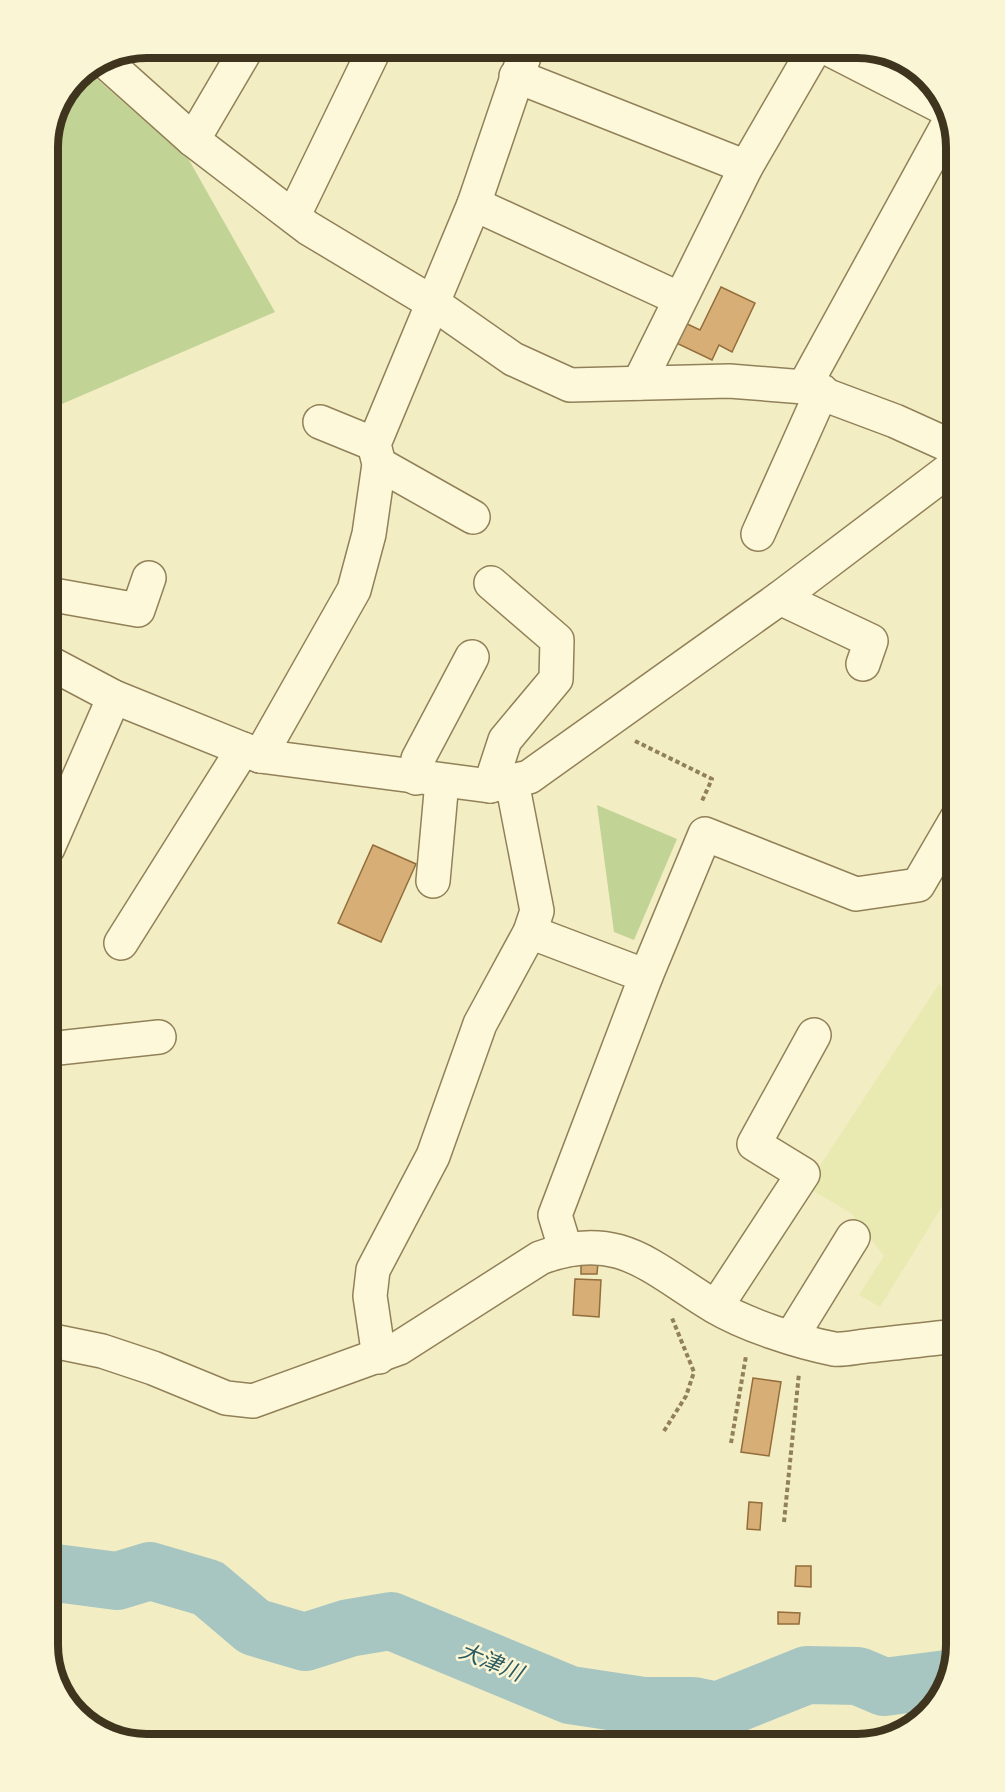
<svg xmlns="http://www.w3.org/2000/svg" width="1005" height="1792" font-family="'Times New Roman','Noto Sans JP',serif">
  <rect width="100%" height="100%" fill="#f3edc4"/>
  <path fill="#e9eab1" d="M939,984l18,23v175l-77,125 -21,-12 25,-39 -33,-43 -45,-26z"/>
  <g fill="#c2d396">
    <path d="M89,72l100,88 86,152 -227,98v-269l29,-64z"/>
    <path d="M597,805l80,34 -43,101 -20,-8z"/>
  </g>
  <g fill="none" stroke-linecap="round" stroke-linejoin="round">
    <path stroke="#a7c6c2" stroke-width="58" d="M48,1572l69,9 33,-10 58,17 46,39 51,15 44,-14 42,-7 179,74 73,11h50l24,5 90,-36 51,1 26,11 63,-8"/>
  </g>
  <g fill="#d6ae76" stroke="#936d3b" stroke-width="1.5">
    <path d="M721,287l34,16 -23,49 -13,-7 -7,15 -40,-19 9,-20 19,9z"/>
    <path d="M373,845l43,19 -35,78 -43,-19z"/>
    <path d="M581,1262l17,1 -1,11h-16z"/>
    <path d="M575,1279l26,1 -2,37 -26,-2z"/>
    <path d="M753,1378l28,4 -12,74 -28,-4z"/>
    <path d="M749,1502l13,1 -2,27 -13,-1z"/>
    <path d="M796,1566h15v21l-16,-1z"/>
    <path d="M778,1612l22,1 -1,11h-21z"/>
  </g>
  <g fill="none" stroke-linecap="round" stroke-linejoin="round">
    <g stroke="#918058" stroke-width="36">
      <g id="minor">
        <path d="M827,48l123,63"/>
        <path d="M108,64l85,76 115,88 125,75 80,56 57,26 159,-4 75,6 91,34 62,28"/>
        <path d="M516,76l230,91"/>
        <path d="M193,140l54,-92"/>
        <path d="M474,204l206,95"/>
        <path d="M294,215l81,-167"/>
        <path d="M639,383l107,-216 69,-119"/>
        <path d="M804,387l147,-268"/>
        <path d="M320,422l54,22"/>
        <path d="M379,464l94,53"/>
        <path d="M758,534l64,-143"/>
        <path d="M48,594l90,16 11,-32"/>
        <path d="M780,598l91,43 -8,23"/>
        <path d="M48,662l66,35 146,59 230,30 39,-9 251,-179 177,-134"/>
        <path d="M260,756l94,-166 15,-56 10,-70 -5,-20 100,-240 53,-156"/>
        <path d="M416,778l2,-19 54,-102"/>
        <path d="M490,786l15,-46 51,-61 1,-39 -66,-57"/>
        <path d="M48,848l66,-151"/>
        <path d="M433,881l9,-100"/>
        <path d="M530,932l116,44"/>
        <path d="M121,943l122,-194"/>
        <path d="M48,1045l10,3 101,-11"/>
        <path d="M565,1248l-10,-33 91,-239 59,-142 151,60 62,-9 39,-67"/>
        <path d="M716,1307l87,-133 -49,-30 60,-109"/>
        <path d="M792,1336l61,-99"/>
        <path d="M48,1340l54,11 51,17 73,30 27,3 146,-53 141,-90c78,-30 111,10 174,48 32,19 84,36 120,43 10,1 22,-2 32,-3 30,-3 61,-7 91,-10"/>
        <path d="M379,1357l-9,-61 3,-26 60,-114 47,-132 50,-92 7,-21 -25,-129"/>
      </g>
    </g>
    <g stroke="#918058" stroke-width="4" stroke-dasharray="4.5 3" stroke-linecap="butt">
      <path d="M635,741l77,38 -10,22"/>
      <path d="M664,1431l22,-35 8,-24 -22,-54"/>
      <path d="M731,1443l15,-87"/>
      <path d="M784,1522l15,-149"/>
    </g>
    <use href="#minor" stroke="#fcf8d9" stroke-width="33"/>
  </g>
  <g text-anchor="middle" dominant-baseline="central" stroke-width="5" stroke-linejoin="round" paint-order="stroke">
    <g font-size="22" font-style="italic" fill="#2b5b60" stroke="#faf5d5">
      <text transform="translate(491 1662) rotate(22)">大津川</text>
    </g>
  </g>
  <path d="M0 0H1005V1792H0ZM147 58H857A89 89 0 0 1 946 147V1645A89 89 0 0 1 857 1734H147A89 89 0 0 1 58 1645V147A89 89 0 0 1 147 58Z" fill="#faf5d5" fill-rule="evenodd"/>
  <path fill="none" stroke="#3f341d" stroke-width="8" d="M147 58H857A89 89 0 0 1 946 147V1645A89 89 0 0 1 857 1734H147A89 89 0 0 1 58 1645V147A89 89 0 0 1 147 58Z"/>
</svg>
